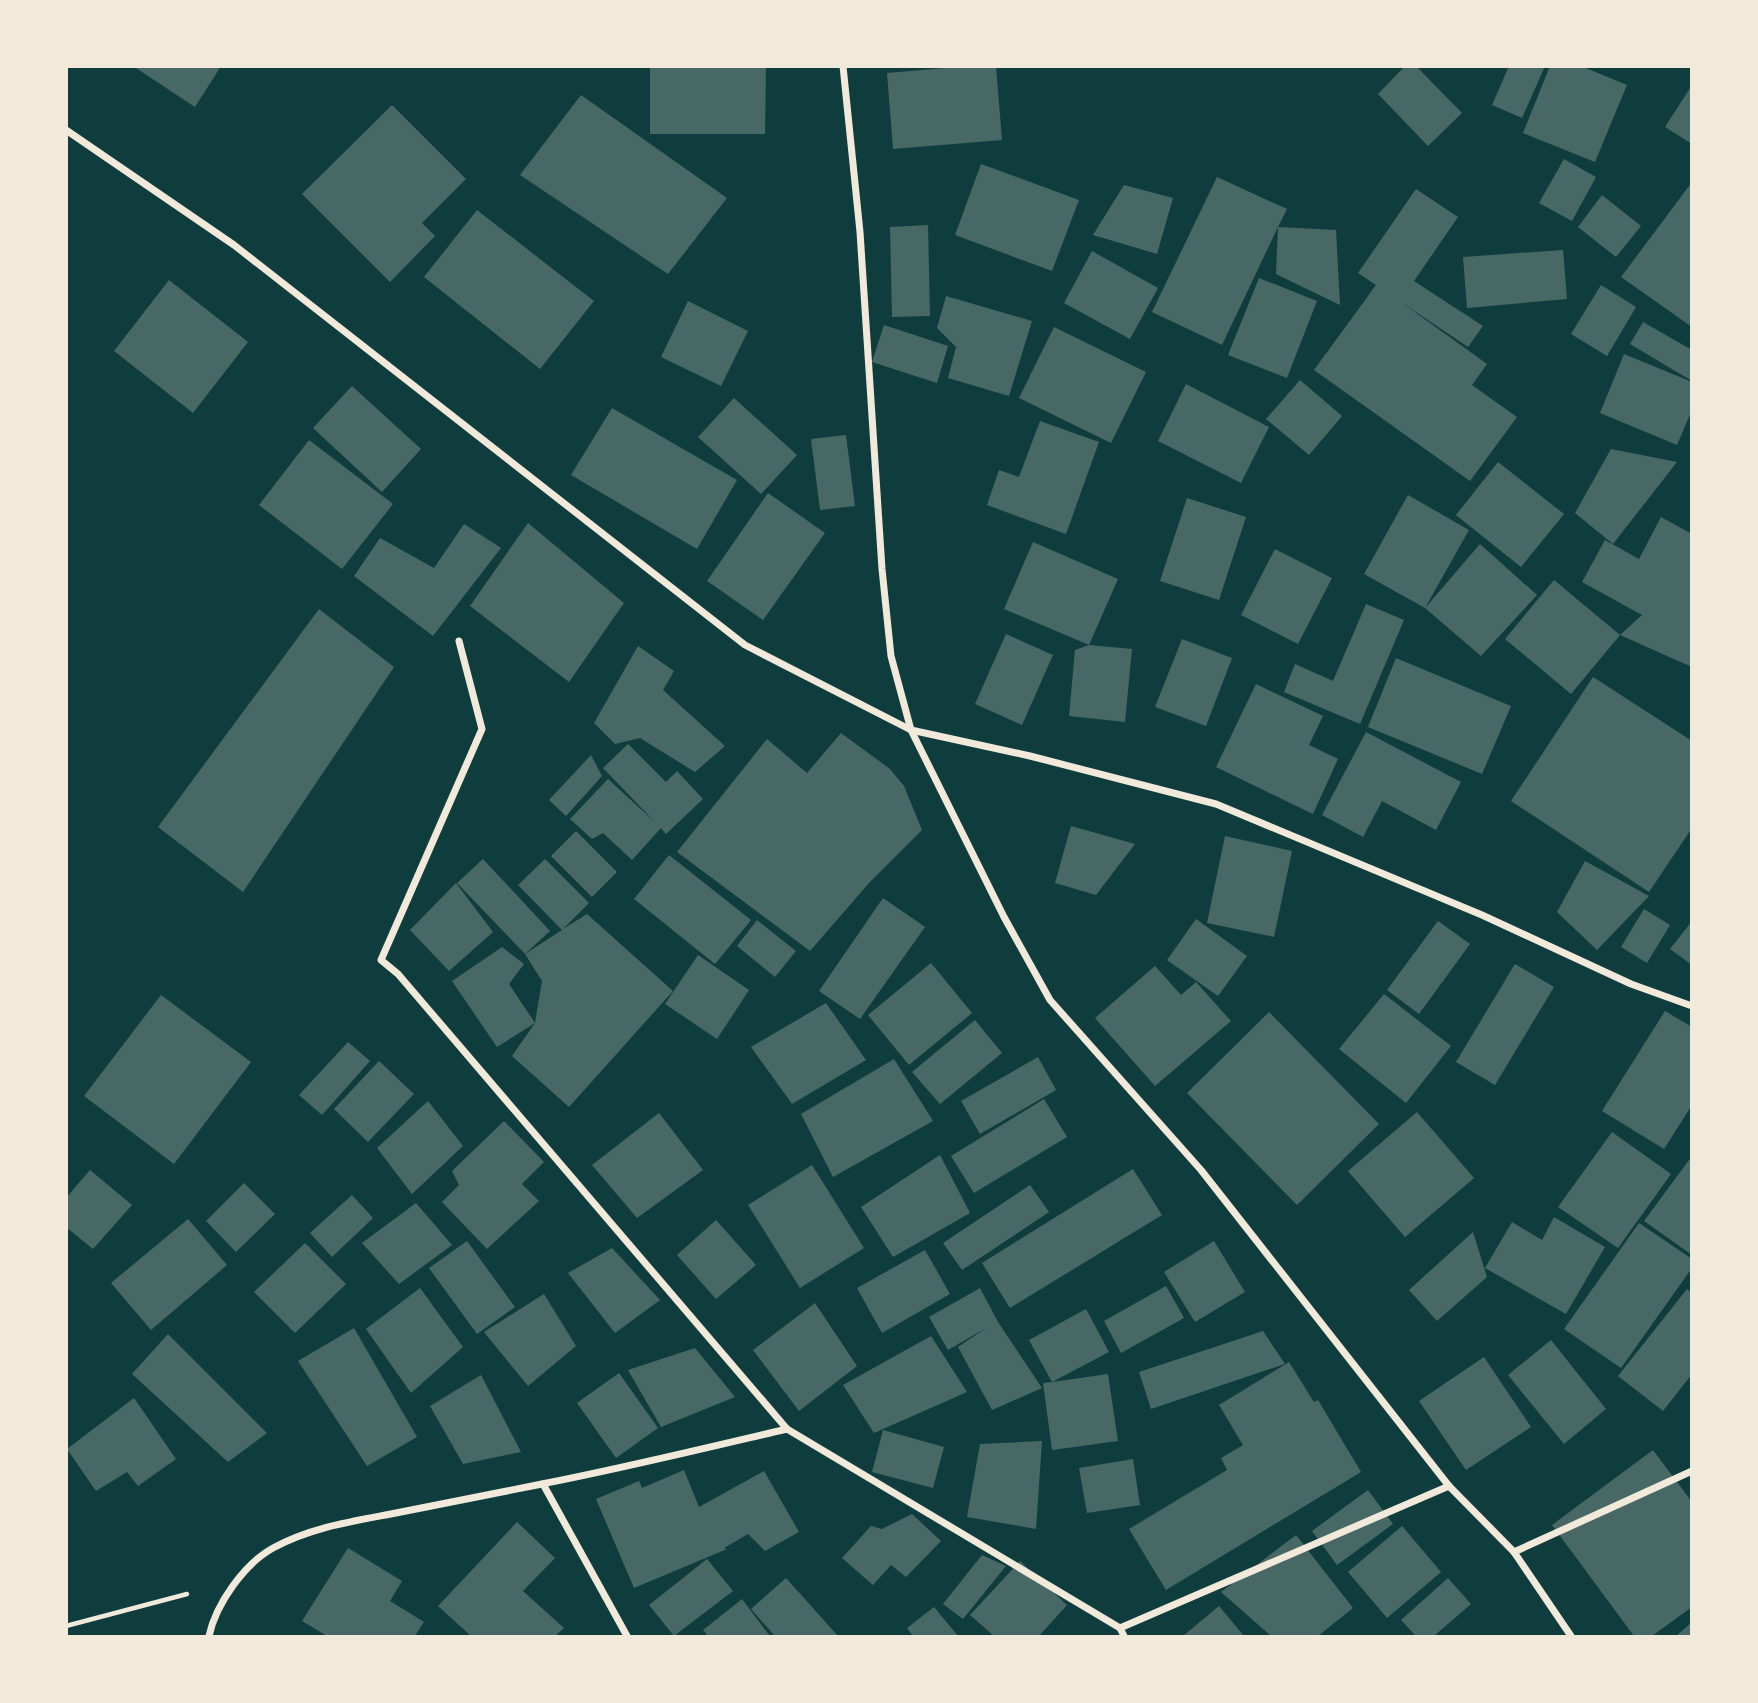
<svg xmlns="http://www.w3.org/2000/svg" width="1758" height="1703" font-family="'Fira Sans Condensed',sans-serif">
  <rect width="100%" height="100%" fill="#0f3d3e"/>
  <g fill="#486865">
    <path d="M133,66h88l-26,41z"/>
    <path d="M650,66h116l-1,68h-115z"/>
    <path d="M968,66h28l6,74 -109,9 -6,-76z"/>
    <path d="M1405,66h11l46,47 -34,33 -50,-52z"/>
    <path d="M1509,66h36l-23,52 -30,-13z"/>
    <path d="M1550,66h31l46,19 -32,77 -72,-29z"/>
    <path d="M1692,85v59l-27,-17z"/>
    <path d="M581,95l146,103 -59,76 -148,-99z"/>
    <path d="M392,105l74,74 -44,44 13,13 -45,46 -88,-88z"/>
    <path d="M1564,159l32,18 -24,44 -33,-18z"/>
    <path d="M981,164l98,36 -27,71 -97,-36z"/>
    <path d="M1217,177l70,32 -9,18 58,3 4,75 -64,-31 2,-47 -56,118 -70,-33z"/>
    <path d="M1692,182v145l-71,-50z"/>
    <path d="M1124,185l49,13 -16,56 -64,-19z"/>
    <path d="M1416,189l42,28 -44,64 69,45 -15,21 -67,-45 86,62 -15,21 45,32 -47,64 -156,-111 62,-85 -18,-12z"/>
    <path d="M1602,195l39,31 -25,31 -38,-30z"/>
    <path d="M477,210l117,91 -54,68 -116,-92z"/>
    <path d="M928,225l2,91 -38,1 -2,-90z"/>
    <path d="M1563,250l4,49 -100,9 -4,-51z"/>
    <path d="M1092,251l66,37 -28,51 -66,-36z"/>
    <path d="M1259,278l58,23 -30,77 -59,-23z"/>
    <path d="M169,280l79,62 -55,71 -79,-62z"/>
    <path d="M1601,285l35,22 -29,49 -36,-22z"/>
    <path d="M946,296l86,25 -23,75 -61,-18 8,-31 -19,-19z"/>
    <path d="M688,301l60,30 -27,55 -60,-29z"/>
    <path d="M1643,322l49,28v31l-62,-37z"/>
    <path d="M884,325l64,21 -11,37 -65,-21z"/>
    <path d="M1054,327l92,45 -35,71 -92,-45z"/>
    <path d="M1624,354l68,28v28l-15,35 -77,-32z"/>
    <path d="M1300,380l42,36 -33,39 -43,-36z"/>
    <path d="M1186,384l83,43 -28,56 -83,-42z"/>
    <path d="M352,386l69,63 -39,43 -69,-64z"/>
    <path d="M734,398l63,57 -36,39 -63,-57z"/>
    <path d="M612,408l125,72 -40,69 -126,-74z"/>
    <path d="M1040,421l59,21 -33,92 -79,-29 12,-35 20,7z"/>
    <path d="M846,435l9,71 -35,4 -9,-71z"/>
    <path d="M309,440l84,64 -51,65 -83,-64z"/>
    <path d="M1611,449l66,13 -64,82 -38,-31z"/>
    <path d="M1498,462l66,52 -43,53 -65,-52z"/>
    <path d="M768,493l57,40 -62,87 -56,-39z"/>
    <path d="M1408,495l61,35 -44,78 55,-64 57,51 -56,61 -56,-48 -61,-34z"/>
    <path d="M1187,498l59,19 -27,83 -59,-19z"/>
    <path d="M1661,517l31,17v133l-72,-32 -49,59 -66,-55 49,-59 66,55 22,-20 -60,-33 23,-42 34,19z"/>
    <path d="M528,523l96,80 -55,79 -99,-76z"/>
    <path d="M464,524l37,24 -68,88 -79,-60 26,-38 54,30z"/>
    <path d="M1033,542l85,37 -29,66 -85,-36z"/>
    <path d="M1275,549l57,29 -34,66 -57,-29z"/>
    <path d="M1366,604l38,16 -44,104 -76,-32 11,-28 38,17z"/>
    <path d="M319,609l75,58 -151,225 -85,-65z"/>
    <path d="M1006,634l47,21 -31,70 -47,-21z"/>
    <path d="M1182,639l50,19 -26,68 -51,-19z"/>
    <path d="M1089,645l43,4 -7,73 -56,-6 6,-66z"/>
    <path d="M638,646l36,25 -11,19 62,56 -30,26 -55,-34 -25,6 -21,-21z"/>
    <path d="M1396,658l115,48 -29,68 -114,-47z"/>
    <path d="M1593,677l99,64v87l-43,64 -138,-91z"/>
    <path d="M1256,684l67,32 -14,29 29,14 -25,55 -97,-47z"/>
    <path d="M1366,732l95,50 -25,48 -54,-29 -19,36 -41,-22z"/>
    <path d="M841,733l49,36 14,17 18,44 -53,53 -59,68 -133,-99 90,-113 40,34z"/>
    <path d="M628,744l38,38 11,-11 26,28 -37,35 -5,-6 -29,32 -29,-27 -11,6 -22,-20 38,-40 47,43 -52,-54z"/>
    <path d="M591,755l11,21 -36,40 -17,-16z"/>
    <path d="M1071,826l64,18 -39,51 -41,-12z"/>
    <path d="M576,831l41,41 -25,25 -41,-41z"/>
    <path d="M1225,836l67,15 -18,86 -67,-14z"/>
    <path d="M669,855l82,65 -36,44 -81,-65z"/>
    <path d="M483,859l67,72 -25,23 -68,-71z"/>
    <path d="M545,859l44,44 -26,26 24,-15 86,77 -104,116 -57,-51 23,-33 -38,24 -45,-66 50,-34 22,17 -15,20 26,39 7,-42 -17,-27 37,-24 -44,-45z"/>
    <path d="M1585,861l64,35 -52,54 -40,-38z"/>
    <path d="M456,883l37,49 -44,39 -39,-41z"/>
    <path d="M883,898l42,29 -65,92 -41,-28z"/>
    <path d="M1644,909l26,16 -23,38 -26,-16z"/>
    <path d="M1196,919l51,37 -29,40 -51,-36z"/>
    <path d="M757,920l39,31 -21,26 -38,-31z"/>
    <path d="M1438,921l32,23 -51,70 -32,-24z"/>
    <path d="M1692,921v44l-22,-16z"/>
    <path d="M698,955l51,35 -32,49 -52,-35z"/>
    <path d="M931,963l41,50 -63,52 -41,-50z"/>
    <path d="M1515,964l39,23 -59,98 -39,-23z"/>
    <path d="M1155,966l26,29 15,-13 35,39 -76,65 -60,-68z"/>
    <path d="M1384,994l67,52 -45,57 -67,-54z"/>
    <path d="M161,995l90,67 -77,102 -90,-68z"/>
    <path d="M826,1003l40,57 -74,44 -41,-57z"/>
    <path d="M1665,1011l27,16v78l-28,44 -62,-38z"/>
    <path d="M1269,1012l110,112 -82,81 -110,-112z"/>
    <path d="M975,1020l27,33 -62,51 -28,-32z"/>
    <path d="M348,1042l22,19 -48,54 -23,-20z"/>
    <path d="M1038,1057l18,33 -76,44 -19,-33z"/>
    <path d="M894,1059l39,62 -100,56 -32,-63z"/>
    <path d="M379,1061l35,33 -46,48 -34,-33z"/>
    <path d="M1044,1099l23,38 -93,56 -23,-37z"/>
    <path d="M428,1101l35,45 -51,48 -35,-46z"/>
    <path d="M1417,1112l57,66 -69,59 -57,-66z"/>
    <path d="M659,1113l44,57 -66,48 -45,-53z"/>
    <path d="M504,1121l40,41 -22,22 17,17 -52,48 -45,-47 17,-17 -7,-14z"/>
    <path d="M1612,1132l59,42 -53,74 -60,-41z"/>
    <path d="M940,1155l30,58 -77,44 -32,-50z"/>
    <path d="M1692,1156v99l-48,-34z"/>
    <path d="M812,1165l52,83 -64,40 -52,-83z"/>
    <path d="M1133,1169l29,46 -152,93 -28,-45z"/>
    <path d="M90,1170l42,35 -39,44 -27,-22v-29z"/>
    <path d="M244,1183l31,31 -39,38 -30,-31z"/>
    <path d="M1030,1185l19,27 -87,58 -19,-27z"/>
    <path d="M352,1195l21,23 -41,39 -22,-24z"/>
    <path d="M416,1203l36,42 -53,39 -37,-41z"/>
    <path d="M1554,1217l51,30 -39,67 -81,-46 27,-46 30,18z"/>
    <path d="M188,1219l39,46 -76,65 -40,-47z"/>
    <path d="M716,1220l40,45 -40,34 -39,-44z"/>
    <path d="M1639,1223l53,36v9l-71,100 -57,-39z"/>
    <path d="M1473,1232l14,45 -50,44 -28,-31z"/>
    <path d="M467,1241l48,66 -38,27 -48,-66z"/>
    <path d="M1214,1241l31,51 -50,30 -31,-50z"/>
    <path d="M305,1243l41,41 -51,49 -41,-41z"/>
    <path d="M612,1248l48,52 -45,33 -47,-60z"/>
    <path d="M925,1250l25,44 -68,39 -25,-45z"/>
    <path d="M1166,1286l18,32 -63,35 -17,-32z"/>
    <path d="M420,1288l43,59 -52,46 -45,-64z"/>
    <path d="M980,1288l18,34 44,66 -50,22 -34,-63 28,-19 -38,22 -19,-33z"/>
    <path d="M1687,1289l5,4v81l-29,37 -45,-35z"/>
    <path d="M544,1294l32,52 -48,40 -44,-54z"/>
    <path d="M815,1303l42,63 -58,45 -46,-61z"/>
    <path d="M1086,1309l23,43 -57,30 56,-8 10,67 -66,9 -9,-67 9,-1 -23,-42z"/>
    <path d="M354,1328l63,109 -50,29 -69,-105z"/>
    <path d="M1263,1331l22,33 -134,45 -12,-37z"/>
    <path d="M168,1334l99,99 -39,29 -96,-88z"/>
    <path d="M931,1336l36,56 -93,41 -31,-48z"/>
    <path d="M1551,1340l55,69 -42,35 -56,-69z"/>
    <path d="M695,1348l40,49 -74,30 -33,-57z"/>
    <path d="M1484,1357l47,70 -65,43 -47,-69z"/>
    <path d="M1289,1362l25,40 4,-2 43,72 -195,118 -37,-61 98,-59 -6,-12 22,-13 -24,-40z"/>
    <path d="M619,1373l39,55 -42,30 -39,-55z"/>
    <path d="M481,1375l40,77 -58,12 -33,-58z"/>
    <path d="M134,1398l42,61 -38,27 -11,-14 -31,19 -29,-42z"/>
    <path d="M883,1430l61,17 -11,41 -61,-16z"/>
    <path d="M1042,1441l-6,88 -69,-12 13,-73z"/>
    <path d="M1653,1450l39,52v105l-40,29h-18l-82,-111z"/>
    <path d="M1133,1459l7,46 -53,8 -8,-45z"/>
    <path d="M684,1470l15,37 65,-36 35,61 -34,19 -17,-17 -24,14 3,1 -93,39 -38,-89 43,-18 3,7z"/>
    <path d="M1368,1490l25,34 -56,41 -25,-34z"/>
    <path d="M912,1514l29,27 -35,36 -15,-12 -18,20 -31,-27 29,-32 11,3z"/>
    <path d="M517,1522l38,36 -32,33 41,37 -9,8h-84l-33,-30z"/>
    <path d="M1402,1526l39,46 -54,46 -39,-46z"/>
    <path d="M1296,1535l57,73 -35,28h-47l-50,-44z"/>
    <path d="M348,1548l54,33 -12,20 34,21 -9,14h-88l-25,-15z"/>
    <path d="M982,1555l24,11 -43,53 -20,-15z"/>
    <path d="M707,1559l26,32 -59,45 -25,-31z"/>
    <path d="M1020,1561l47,44 -28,31h-45l-24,-21z"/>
    <path d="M786,1578l52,58h-63l-24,-27z"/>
    <path d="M1448,1578l23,26 -37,32h-18l-15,-16z"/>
    <path d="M742,1599l27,36 -61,1 -5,-6z"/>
    <path d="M1219,1606l25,30h-61z"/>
    <path d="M934,1607l24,29h-45l-6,-8z"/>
    <path d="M1692,1622v14h-16z"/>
  </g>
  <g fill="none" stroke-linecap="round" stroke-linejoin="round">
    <path stroke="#f1e9da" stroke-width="4.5" d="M66,1626l121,-32"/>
    <g stroke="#f1e9da" stroke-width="7">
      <path d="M843,66l17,166 22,337 9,87 20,74 93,187 46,83 151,170 248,316 65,66 57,84"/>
      <path d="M66,130l168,115 511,400 166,85 119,26 186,48 266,111 149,69 61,22"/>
      <path d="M459,641l23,88 -101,231 17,14 389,455"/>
      <path d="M543,1484l84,152"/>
      <path d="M1514,1552l178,-81"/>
      <path d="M1120,1628l329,-142"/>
      <path d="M209,1636c7,-32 35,-72 64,-88 38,-21 81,-27 123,-35 49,-10 98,-19 146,-29 82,-16 164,-36 245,-55l333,199 4,8"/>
    </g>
  </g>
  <rect width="1758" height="1703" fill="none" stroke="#f1e9da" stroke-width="136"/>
</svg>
